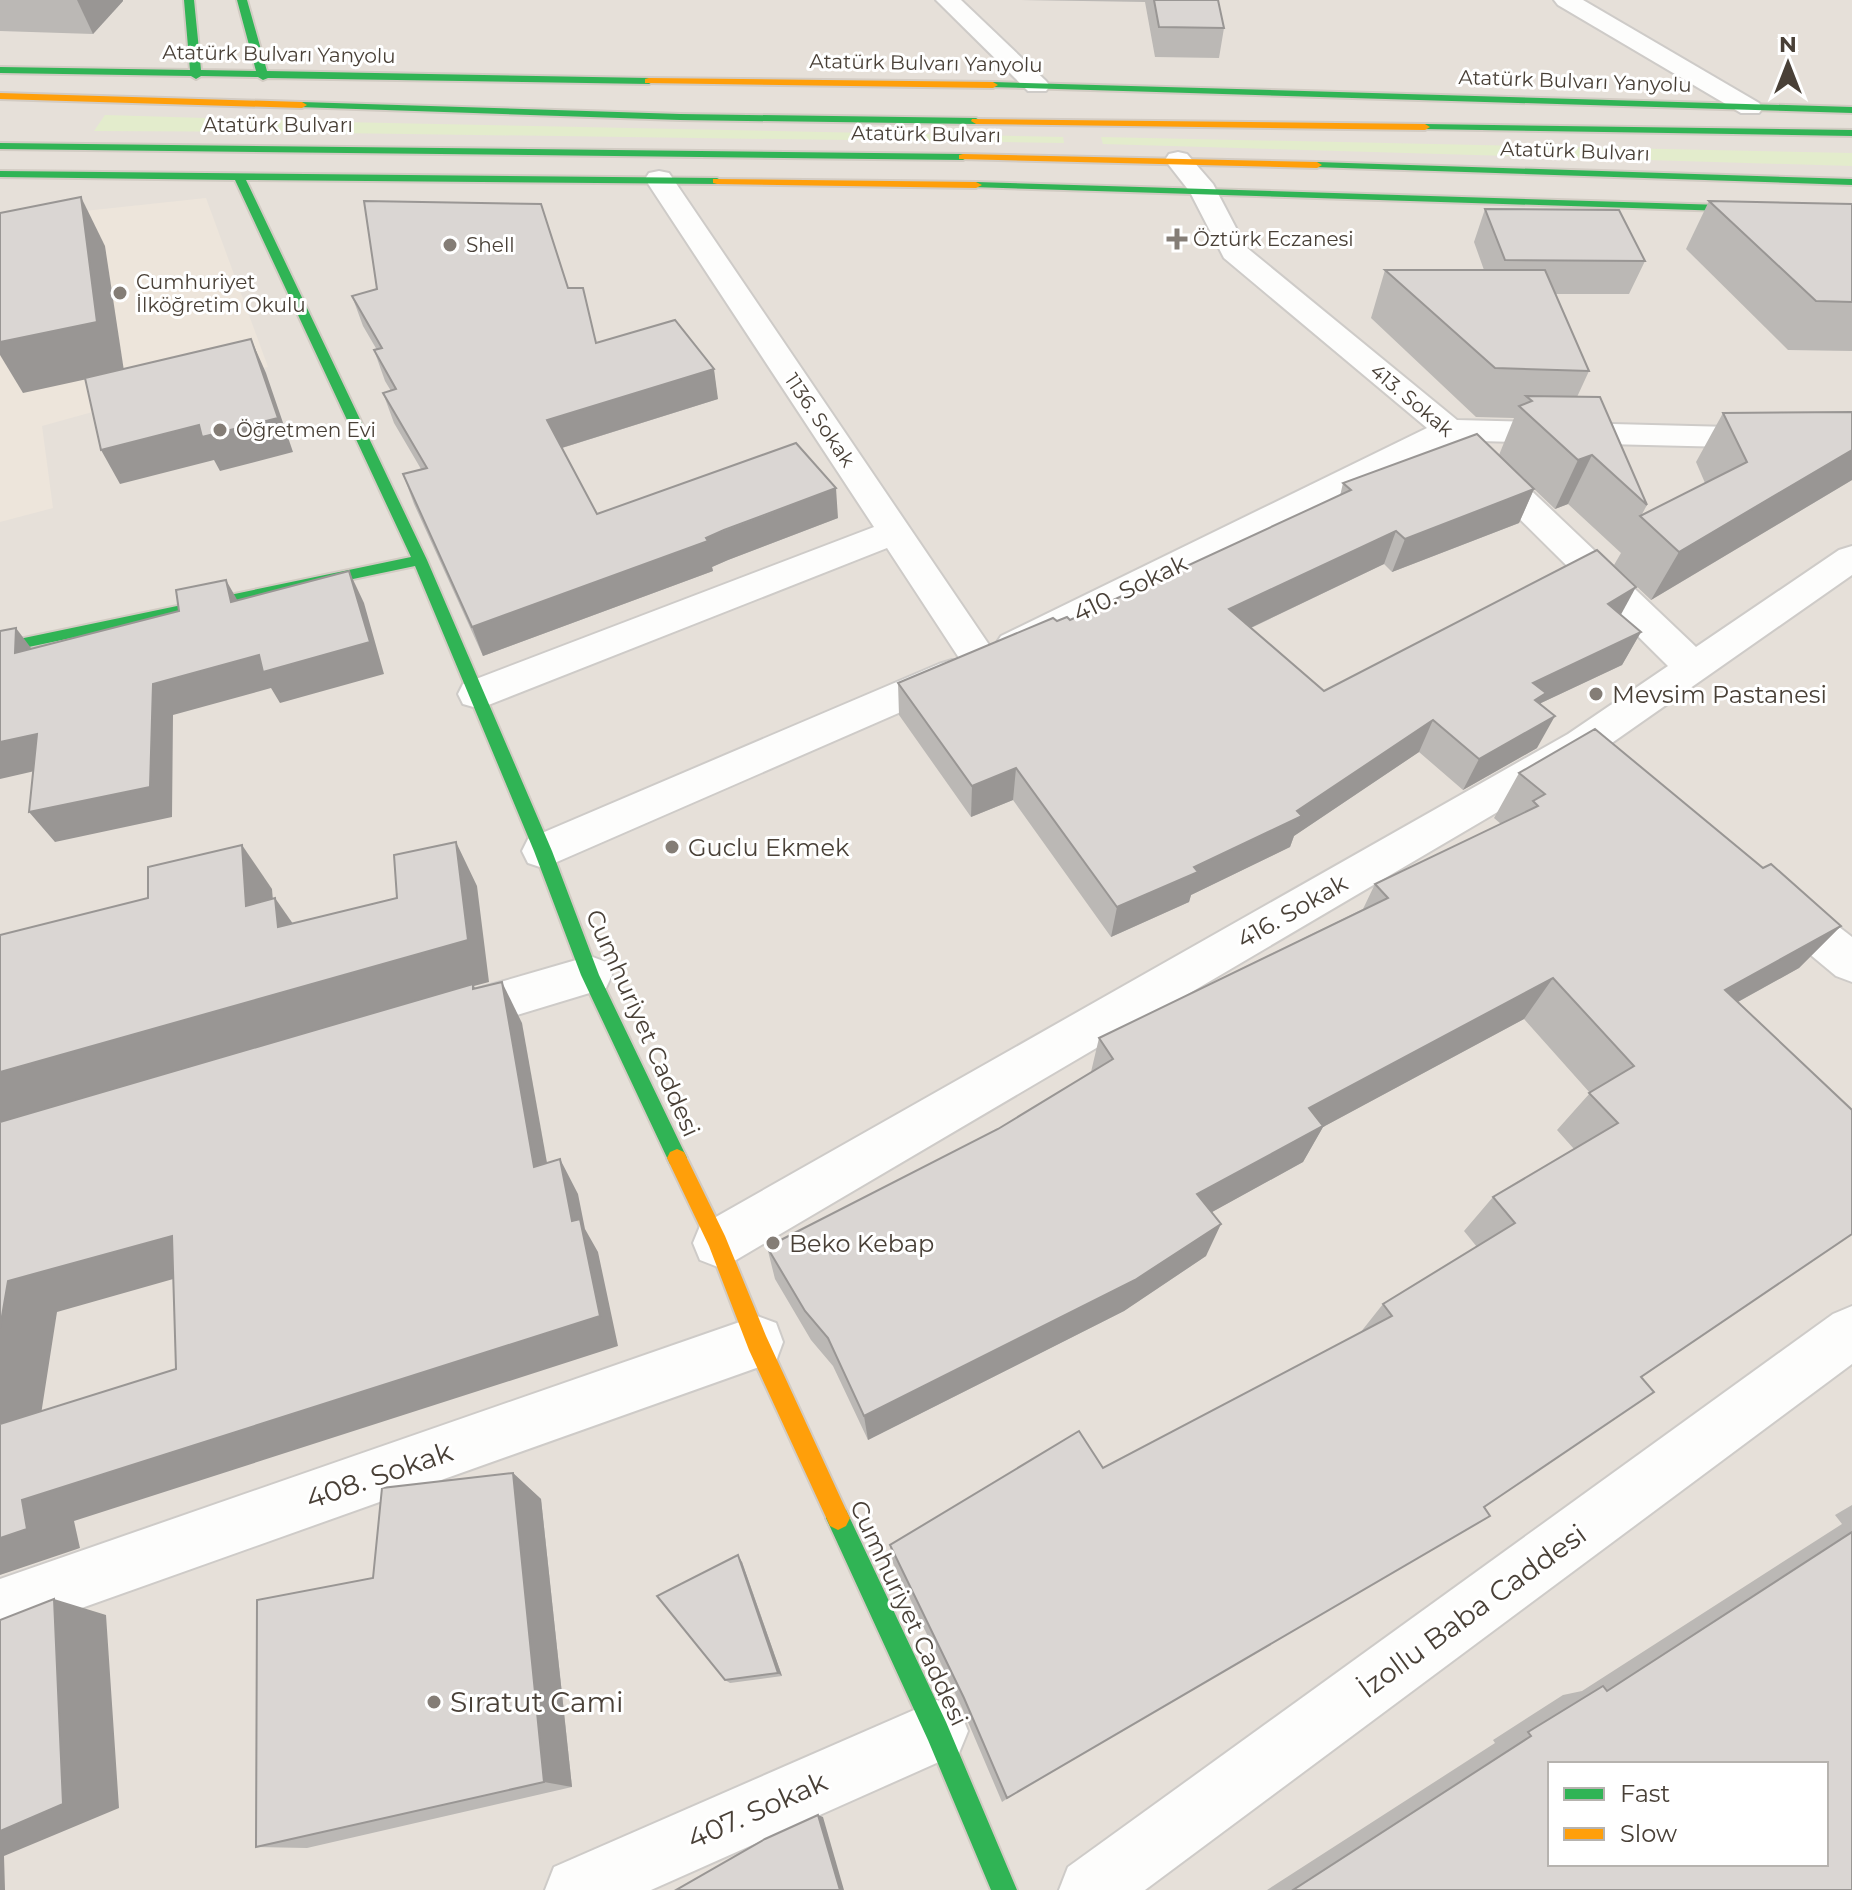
<svg xmlns="http://www.w3.org/2000/svg" width="1852" height="1890" font-family="Montserrat,sans-serif">
  <rect width="100%" height="100%" fill="#f2efec"/>
  <path fill="#e6e0d9" fill-rule="evenodd" d="M0,0h1852v1890h-1852zM1550,1764h276v100h-276z"/>
  <path fill="#ede5db" d="M206,198l62,169 -42,8 -184,51 11,82 -53,14v-302z"/>
  <g fill="#e3eccc">
    <path d="M105,115l200,6 -6,11 -205,-1z"/>
    <path d="M340,122l723,15 1,6 -729,-10z"/>
    <path d="M1101,137l751,16v13l-749,-22z"/>
  </g>
  <g fill="none" stroke-linecap="round" stroke-linejoin="round">
    <g stroke="#cecbc8" stroke-width="4">
      <g id="street">
        <path d="M936,0h25l85,81 4,5 -4,5h-18z"/>
        <path d="M1554,0h29l176,103 4,5 -4,5h-18l-183,-108z"/>
        <path d="M1178,152l9,2 26,30 33,63 211,173 395,10v20l-373,-9 217,206 143,-97 13,-4v29l-256,179 -860,506 -18,7 -18,-7 -7,-17 7,-17 868,-492 100,-68 -223,-221 -418,209 -13,4 -13,-4 -6,-9 6,-9 426,-208 -203,-170 -34,-66 -25,-32 4,-6z"/>
        <path d="M659,171l10,2 331,488 -6,9 -13,4 -12,-3 2,3 -6,10 -422,184 -15,-5 -6,-12 6,-12 411,-175 13,-4 11,4 -76,-116 -396,156 -14,4 -14,-4 -5,-10 5,-10 411,-157 -229,-348 4,-6z"/>
        <path d="M1779,887l15,5 58,45v45l-16,-6 -72,-60 -7,-12 7,-12z"/>
        <path d="M590,956l16,6 6,13 -6,13 -155,47 -16,-6 -7,-14 7,-14z"/>
        <path d="M1852,1306v58l-707,526h-86l9,-23 765,-553z"/>
        <path d="M757,1316l19,7 7,19 -7,19 -776,276v-58z"/>
        <path d="M937,1700l22,9 9,22 -9,22 -308,137h-106l9,-23z"/>
      </g>
    </g>
    <g stroke="#d2cbc3" stroke-width="4">
      <g id="fast">
        <path d="M184,0h10l7,70 55,1 -19,-71h10l20,71 382,7 5,3 -5,3 -381,-6 -5,2 -5,-3 -57,-1 -5,3 -5,-3 -191,-3v-6l190,3z"/>
        <path d="M993,82l859,25v6l-863,-26 -1,-2z"/>
        <path d="M302,102l378,12 296,4 5,3 -5,3 -296,-4 -382,-13v-4z"/>
        <path d="M1425,124l427,6v6l-431,-7v-4z"/>
        <path d="M0,143l963,11 5,3 -5,3 -963,-11z"/>
        <path d="M1317,162l535,17v6l-539,-18v-4z"/>
        <path d="M0,171l717,7 6,3 -6,3 -471,-4 181,380 125,291 47,124 88,183 -3,6 -7,3 -7,-3 -89,-189 -47,-124 -119,-285 -415,87v-10l411,-86 -176,-377 -235,-3z"/>
        <path d="M976,182l876,27v6l-880,-28 -2,-2z"/>
        <path d="M838,1506l8,4 100,212 71,168h-26l-63,-150 -102,-222 4,-8z"/>
      </g>
    </g>
    <g stroke="#d2cbc3" stroke-width="4">
      <g id="slow">
        <path d="M649,78l344,4 5,3 -5,3 -348,-5v-4z"/>
        <path d="M0,93l302,9 5,3 -5,3 -302,-9z"/>
        <path d="M972,119l453,5 5,3 -5,3 -449,-6 -5,-3z"/>
        <path d="M963,154l354,8 5,3 -5,3 -358,-9v-4z"/>
        <path d="M713,179l263,3 6,3 -6,3 -259,-4 -4,-1z"/>
        <path d="M677,1149l7,3 41,84 41,100 80,174 4,8 -4,8 -8,4 -8,-4 -81,-176 -40,-104 -42,-88 3,-6z"/>
      </g>
    </g>
    <use href="#street" fill="#fdfdfc" fill-rule="evenodd"/>
    <use href="#fast" fill="#30b455" fill-rule="evenodd"/>
    <use href="#slow" fill="#ff9f0a" fill-rule="evenodd"/>
  </g>
  <g fill="#bbb8b5">
    <path d="M0,0h123v1l-30,33 -93,-3z"/>
    <path d="M1021,0h197l6,28 -5,30 -64,-1 -10,-55z"/>
    <path d="M1709,201l143,3v147l-64,-1 -102,-101z"/>
    <path d="M1485,209l160,52 -16,33h-74l34,77 -12,26 70,108 -6,11 64,-33 -9,-21 27,-49 129,67 -201,120 -37,-35 7,-12 -53,-49 -13,5 -21,-20 -15,34 -127,49 -8,-8 -133,64 73,63 297,-76 20,17 -19,33 -81,38 -4,45 -74,42 -44,-38 -125,84 -4,11 -99,48 -2,7 -78,35 -98,-137 -42,17 -72,-102 -1,-32 159,-62 13,-1 270,-124 3,-13 156,-28 15,-37 -38,-1 -105,-99 14,-48h99l-10,-28z"/>
    <path d="M568,288l28,55 122,56 -156,49 35,66 241,4 -110,42 -16,7 1,4 -230,85 -69,-152 -11,-30 18,-5 -27,-46 -11,-30 8,-2 -6,-10 -11,-31h3l-14,-24 -11,-30z"/>
    <path d="M1519,773l244,95 78,58 -42,42 -61,34 -97,375 -639,425 -40,-94 -69,-145 -3,-18 213,-77 257,-135 23,-29 94,-57 -13,-16 29,-34 81,-48 -17,-19 33,-37 -66,-74 -201,108 -20,35 -91,50 -6,44 -82,55 -256,129 -35,-74 -22,-26 -36,-61 -8,-32 231,-118 93,-57 8,-34 264,-129 12,-25 126,-60 -7,-6z"/>
    <path d="M513,1473l28,26 31,288 -265,61 -51,-1 117,-269z"/>
    <path d="M1852,1505v385h-585l228,-147 -2,-3 70,-45 19,-4 260,-167 -7,-9z"/>
    <path d="M742,1562l40,114 -52,7 -5,-3z"/>
  </g>
  <g fill="#999694">
    <path d="M77,0h46v1l-30,33z"/>
    <path d="M81,197l24,49 19,125 -101,22 -23,-38v-13z"/>
    <path d="M251,339l15,34 27,79 -73,19 -6,-11 -94,24 -19,-34z"/>
    <path d="M714,369l4,30 -163,51 -8,-30z"/>
    <path d="M1852,450v30l-201,120 28,-48z"/>
    <path d="M1592,455l-24,49 -13,5 23,-49z"/>
    <path d="M836,488l2,30 -110,42 -16,7 1,4 -230,85 -11,-29z"/>
    <path d="M1534,489l-15,34 -127,49 13,-33z"/>
    <path d="M1396,531l-12,33 -163,78 8,-33z"/>
    <path d="M349,571l15,32 20,71 -104,29 -9,-15 -98,27 -1,102 -117,25 -26,-30 124,-128z"/>
    <path d="M226,580l18,32 -13,-10z"/>
    <path d="M1636,587l-18,33 -10,-16z"/>
    <path d="M16,628l24,32 -25,-7z"/>
    <path d="M1641,632l-19,33 -81,38 -12,23 4,-43z"/>
    <path d="M1555,716l-18,32 -74,42 16,-31z"/>
    <path d="M1433,720l-14,32 -125,84 -4,11 -99,48 -2,7 -78,35 6,-30 77,-40 103,-56z"/>
    <path d="M37,734l24,31 -61,14v-37z"/>
    <path d="M1016,768l-3,32 -42,17 1,-31z"/>
    <path d="M456,842l21,44 12,96 -15,4 20,39 -494,98v-51l468,-132z"/>
    <path d="M242,845l30,44 5,59 -31,-42z"/>
    <path d="M275,898l30,43 -27,-14z"/>
    <path d="M1841,926l-42,42 -112,62 38,-40z"/>
    <path d="M1553,978l-29,41 -201,108 -20,35 -120,66 14,-34 112,-86z"/>
    <path d="M502,982l20,41 32,179 -20,-35z"/>
    <path d="M560,1159l18,35 7,35 13,23 20,94 -544,175 6,27 -80,27v-37l22,-38 550,-279z"/>
    <path d="M1221,1224l-15,32 -82,55 -256,129 -4,-24z"/>
    <path d="M172,1236l40,32 -155,44 -22,141 -35,-16v-109l8,-47z"/>
    <path d="M513,1473l28,26 31,288 -28,-5z"/>
    <path d="M738,1555l4,7 40,114 -4,-3z"/>
    <path d="M54,1599l52,16 13,193 -115,48 1,34h-5v-59z"/>
    <path d="M818,1815l5,2 21,73h-4z"/>
  </g>
  <g fill="#dad6d3" stroke="#999694" stroke-width="2" fill-rule="evenodd">
    <path d="M1154,0h64l6,28 -65,-1z"/>
    <path d="M81,197l16,125 -97,20v-129z"/>
    <path d="M364,201l177,3 27,84h15l13,55 79,-23 39,49 -167,51 50,94 199,-71 40,45 -112,42 -18,8 2,3 -236,86 -69,-153 24,-6 -44,-75 13,-4 -22,-39 8,-2 -30,-52 25,-7z"/>
    <path d="M1709,201l143,3v98l-36,-1z"/>
    <path d="M1485,209l134,1 26,51 -140,-1z"/>
    <path d="M1385,270h160l44,101 -94,-3z"/>
    <path d="M251,339l27,79 -76,19 -3,-12 -98,25 -16,-72z"/>
    <path d="M1526,396l74,1 47,108 -55,-50 -14,5 -59,-54 13,-5z"/>
    <path d="M1852,412v38l-173,102 -39,-36 107,-54 -24,-49z"/>
    <path d="M1477,434l57,55 -129,50 -9,-8 -167,78 95,82 273,-141 39,37 -28,17 33,28 -108,51 13,10 -11,7 20,16 -76,43 -46,-39 -136,91 5,5 -108,51 4,5 -81,35 -101,-139 -44,18 -74,-103 155,-65 4,3 10,-4 3,3 281,-130 -8,-7z"/>
    <path d="M349,571l21,71 -107,30 -4,-17 -106,29 -3,103 -121,25 8,-78 -37,8v-111l16,-3 -1,25 164,-42 -3,-21 50,-10 5,22z"/>
    <path d="M1595,729l168,139 8,-4 70,62 -116,64 127,120v124l-211,143 13,15 -170,115 6,9 -483,282 -43,-100 -74,-153 189,-114 24,37 289,-152 -9,-12 132,-81 -22,-26 125,-74 -29,-30 45,-27 -81,-88 -244,130 14,18 -126,68 24,30 -86,56 -271,136 -36,-78 -23,-27 -38,-64 231,-118 115,-70 -14,-21 289,-140 -13,-14 163,-78 -5,-5 12,-7 -26,-21z"/>
    <path d="M456,842l12,98 -468,132v-137l148,-37v-31l94,-22 4,61 29,-8 3,29 119,-29 -3,-43z"/>
    <path d="M502,982l32,185 26,-8 12,62 8,-2 20,97 -578,184 5,29 -27,9v-114l176,-55 -4,-133 -164,45 -8,47v-206l473,-138v5z"/>
    <path d="M513,1473l31,309 -288,65 1,-247 116,-22 9,-90z"/>
    <path d="M1852,1532v358h-559l238,-154 -3,-4 75,-46 4,5zM1550,1764h276v100h-276z"/>
    <path d="M738,1555l40,118 -53,7 -68,-84z"/>
    <path d="M54,1599l9,205 -63,27v-211z"/>
    <path d="M818,1815l22,75h-164l89,-51z"/>
  </g>
  <g fill="#847d76" stroke="#fff" stroke-width="3">
    <path d="M1173 227h8v8h8v8h-8v8h-8v-8h-8v-8h8z"/>
    <circle cx="450" cy="245" r="8"/>
    <circle cx="120" cy="293" r="8"/>
    <circle cx="220" cy="430" r="8"/>
    <circle cx="1596" cy="694" r="8"/>
    <circle cx="672" cy="847" r="8"/>
    <circle cx="773" cy="1243" r="8"/>
    <circle cx="434" cy="1702" r="8"/>
  </g>
  <g text-anchor="middle" dominant-baseline="central" stroke-width="6" stroke-linejoin="round" paint-order="stroke">
    <g font-size="20" fill="#494037" stroke="#fff">
      <text transform="translate(279 54) rotate(1)">Atatürk Bulvarı Yanyolu</text>
      <text transform="translate(926 63) rotate(1)">Atatürk Bulvarı Yanyolu</text>
      <text transform="translate(1575 81) rotate(2)">Atatürk Bulvarı Yanyolu</text>
      <text x="278" y="125">Atatürk Bulvarı</text>
      <text transform="translate(926 134) rotate(1)">Atatürk Bulvarı</text>
      <text transform="translate(1575 151) rotate(2)">Atatürk Bulvarı</text>
      <text transform="translate(1412 400) rotate(40)">413. Sokak</text>
      <text transform="translate(820 420) rotate(56)">1136. Sokak</text>
    </g>
    <g font-size="20" fill="#494037" stroke="#fff" text-anchor="start">
      <text x="1193" y="239">Öztürk Eczanesi</text>
      <text x="466" y="245">Shell</text>
      <text x="136" y="282">Cumhuriyet<tspan x="136" dy="23">İlköğretim Okulu</tspan></text>
      <text x="236" y="430">Öğretmen Evi</text>
    </g>
    <g font-size="24" fill="#494037" stroke="#fff">
      <text transform="translate(1130 588) rotate(-26)">410. Sokak</text>
      <text transform="translate(1292 911) rotate(-30)">416. Sokak</text>
      <text transform="translate(643 1023) rotate(66)">Cumhuriyet Caddesi</text>
      <text transform="translate(909 1613) rotate(65)">Cumhuriyet Caddesi</text>
    </g>
    <g font-size="24" fill="#494037" stroke="#fff" text-anchor="start">
      <text x="1612" y="694">Mevsim Pastanesi</text>
      <text x="688" y="847">Guclu Ekmek</text>
      <text x="789" y="1243">Beko Kebap</text>
    </g>
    <g font-size="28" fill="#494037" stroke="#fff">
      <text transform="translate(379 1475) rotate(-19)">408. Sokak</text>
      <text transform="translate(1472 1611) rotate(-36)">İzollu Baba Caddesi</text>
      <text transform="translate(757 1810) rotate(-24)">407. Sokak</text>
    </g>
    <g font-size="28" fill="#494037" stroke="#fff" text-anchor="start">
      <text x="450" y="1702">Sıratut Cami</text>
    </g>
  </g>
  <rect x="1548" y="1762" width="280" height="104" fill="#ffffff" stroke="#b6b3af" stroke-width="2"/>
  <rect x="1564" y="1788" width="40" height="12" fill="#30b455" stroke="#b6b3af" stroke-width="2"/>
  <text x="1620" y="1802" font-size="24" fill="#494037">Fast</text>
  <rect x="1564" y="1828" width="40" height="12" fill="#ff9f0a" stroke="#b6b3af" stroke-width="2"/>
  <text x="1620" y="1842" font-size="24" fill="#494037">Slow</text>
  <g transform="translate(1788 64)" stroke="#ffffff" stroke-width="6" paint-order="stroke">
  <path d="M0-6L14 30L0 20L-14 30Z" fill="#494037"/>
  <text y="-12" font-size="22" font-weight="bold" text-anchor="middle" fill="#494037">N</text>
  </g>
</svg>
